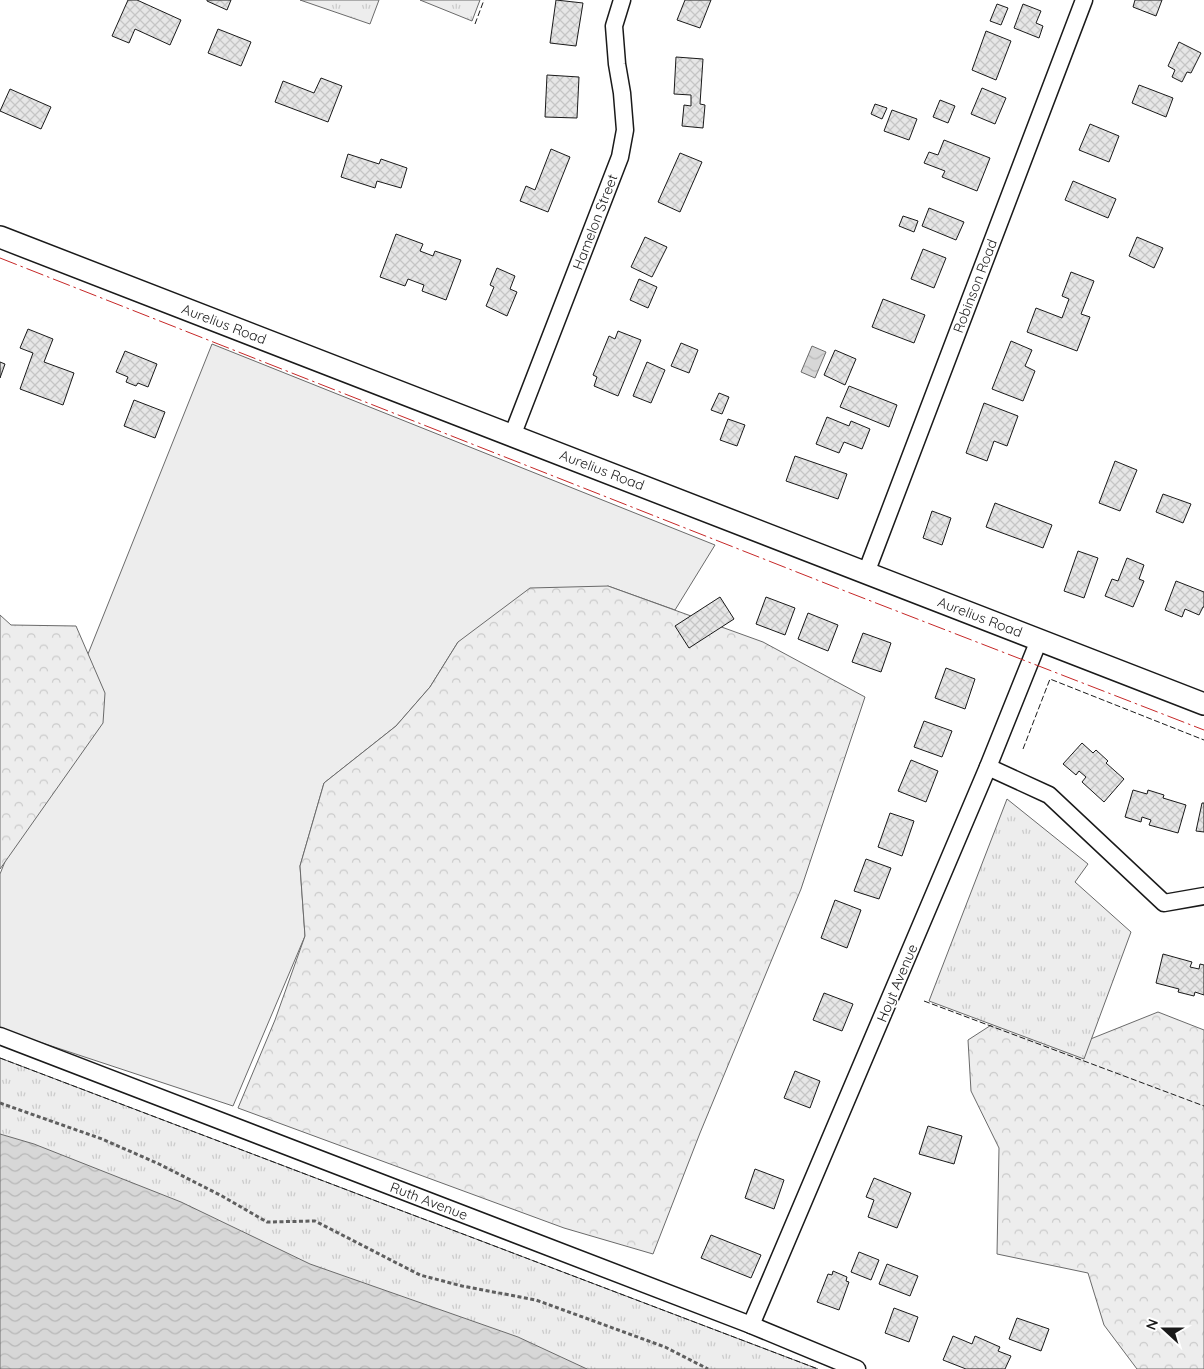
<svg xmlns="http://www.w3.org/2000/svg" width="1204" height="1369" font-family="Quicksand,sans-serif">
  <defs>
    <pattern id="forest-crowns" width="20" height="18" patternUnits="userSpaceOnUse" patternTransform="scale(1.25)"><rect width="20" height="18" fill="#ededed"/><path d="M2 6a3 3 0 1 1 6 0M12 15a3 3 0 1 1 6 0" fill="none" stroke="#cbcbcb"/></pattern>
    <pattern id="park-tufts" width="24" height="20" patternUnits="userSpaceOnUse" patternTransform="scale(1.25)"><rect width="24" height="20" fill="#ededed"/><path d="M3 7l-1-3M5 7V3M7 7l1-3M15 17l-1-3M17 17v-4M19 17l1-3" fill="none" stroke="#cbcbcb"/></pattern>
    <pattern id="water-waves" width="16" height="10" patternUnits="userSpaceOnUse" patternTransform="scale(1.25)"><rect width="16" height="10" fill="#d7d7d7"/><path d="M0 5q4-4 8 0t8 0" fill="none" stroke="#b8b8b8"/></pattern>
    <pattern id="building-cross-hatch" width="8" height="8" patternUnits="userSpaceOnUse" patternTransform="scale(1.25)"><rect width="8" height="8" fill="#e6e6e6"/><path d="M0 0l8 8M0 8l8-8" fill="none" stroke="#c5c5c5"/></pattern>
  </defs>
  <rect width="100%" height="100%" fill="#fff"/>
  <path fill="#ededed" stroke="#6a6a6a" d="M212,344l503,201 -40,65 -67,-24 -150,56 -28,45 -34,39 -72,57 -24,83 5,70 -72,170 -233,-77v-155z"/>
  <g fill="url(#forest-crowns)" stroke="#6a6a6a">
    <path d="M608,586l155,56 102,55 -64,192 -101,244 -47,121 -89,-26 -326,-120 37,-88 30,-84 -5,-70 24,-83 72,-57 34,-39 28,-45 72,-54z"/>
    <path d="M0,615l11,10 65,1 29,67 -2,30 -103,146z"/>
    <path d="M1013,1011l75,29 70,-28 46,18v339h-67l-33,-44 -16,-52 -91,-19 2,-106 -28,-57 -3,-51z"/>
  </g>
  <g fill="url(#park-tufts)" stroke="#6a6a6a">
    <path d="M300,0h79l-9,24z"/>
    <path d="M420,0h60l-8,21z"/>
    <path d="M1007,799l81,65 -13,18 56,50 -47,127 -155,-58z"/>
    <path d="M0,1058l818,311h-818z"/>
  </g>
  <g fill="url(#water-waves)" stroke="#6a6a6a">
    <path d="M812,346l14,6 -11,26 -14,-6z"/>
    <path d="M0,1134l34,10 147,58 129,62 208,73 69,32h-587z"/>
  </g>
  <g fill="url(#building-cross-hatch)" stroke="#1a1a1a">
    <path d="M128,0h9l44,20 -11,25 -35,-16 -6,14 -17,-7z"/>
    <path d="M207,0h24l-4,10 -20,-9z"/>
    <path d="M556,0l27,3 -7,43 -26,-3z"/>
    <path d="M685,0h26l-11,28 -23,-8z"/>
    <path d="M1135,0h27l-6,16 -23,-9z"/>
    <path d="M997,4l11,4 -7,17 -11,-4z"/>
    <path d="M1023,4l18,7 -5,12 7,3 -4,12 -25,-10z"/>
    <path d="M218,29l33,13 -10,24 -33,-13z"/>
    <path d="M986,31l25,10 -15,39 -24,-10z"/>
    <path d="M1179,42l22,11 -10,20 -4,-1 -5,10 -10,-5 3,-7 -7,-4z"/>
    <path d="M676,57l27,2 -3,45 5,1 -2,23 -21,-2 2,-21 7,1v-11l-17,-1z"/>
    <path d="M547,75l32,2 -2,41 -32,-1z"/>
    <path d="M321,78l21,8 -14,36 -53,-20 8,-21 31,12z"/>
    <path d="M1139,85l34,13 -7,19 -34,-14z"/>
    <path d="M982,88l24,10 -11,26 -24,-10z"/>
    <path d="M10,89l41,18 -10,22 -41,-18z"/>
    <path d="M940,100l15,6 -7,17 -15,-6z"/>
    <path d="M875,104l12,4 -5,11 -11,-5z"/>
    <path d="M892,110l25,9 -8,21 -25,-9z"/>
    <path d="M1090,124l29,12 -10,26 -30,-12z"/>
    <path d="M944,140l46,18 -13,33 -35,-14 3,-6 -21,-8 5,-11 9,3z"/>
    <path d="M551,149l19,8 -22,55 -28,-11 6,-15 9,4z"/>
    <path d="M680,153l22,9 -22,50 -22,-10z"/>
    <path d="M348,154l31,10 2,-5 26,9 -6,20 -24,-7 -2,7 -34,-11z"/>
    <path d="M1073,181l43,18 -8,19 -43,-18z"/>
    <path d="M929,208l35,14 -8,18 -34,-14z"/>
    <path d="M903,216l15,5 -4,11 -15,-6z"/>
    <path d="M396,234l27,10 -3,7 13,5 2,-5 26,9 -15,40 -24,-9 2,-6 -16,-6 -3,7 -25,-9z"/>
    <path d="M645,237l22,10 -15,30 -21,-10z"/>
    <path d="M1137,237l26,11 -9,20 -25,-12z"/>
    <path d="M923,249l23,9 -12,30 -23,-9z"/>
    <path d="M497,268l18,8 -5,13 7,3 -10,24 -21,-10 8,-19 -4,-2z"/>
    <path d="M1071,272l23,9 -13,33 9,3 -13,34 -50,-19 9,-24 26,10 7,-19 -7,-3z"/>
    <path d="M639,279l18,8 -9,21 -18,-8z"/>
    <path d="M883,299l42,16 -11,28 -42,-16z"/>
    <path d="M28,329l25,10 -9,23 30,11 -11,32 -43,-16 13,-36 -13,-5z"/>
    <path d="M618,331l23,9 -23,56 -24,-10 3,-9 -4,-2 16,-39 6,3z"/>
    <path d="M1011,341l21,9 -7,16 10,5 -12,30 -31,-12z"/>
    <path d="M681,343l17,7 -9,23 -18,-7z"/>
    <path d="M835,350l21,9 -11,26 -21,-10z"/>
    <path d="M125,351l32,13 -9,23 -10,-4 -2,3 -10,-4 2,-5 -12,-5z"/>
    <path d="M0,362l5,2 -5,14z"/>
    <path d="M647,362l18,8 -14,33 -18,-7z"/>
    <path d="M849,386l48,19 -8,22 -49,-20z"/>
    <path d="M719,393l10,4 -7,17 -11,-4z"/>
    <path d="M134,400l31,12 -10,26 -31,-12z"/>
    <path d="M984,403l34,13 -11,30 -13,-5 -7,20 -21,-8z"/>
    <path d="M827,417l22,9 2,-5 19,8 -8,20 -18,-7 -5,11 -23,-9z"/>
    <path d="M728,419l17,6 -8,21 -17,-6z"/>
    <path d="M795,456l52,18 -9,25 -52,-18z"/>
    <path d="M1115,461l22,9 -17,41 -21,-8z"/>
    <path d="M1163,494l28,10 -8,19 -27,-11z"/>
    <path d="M995,503l57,22 -9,23 -57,-21z"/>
    <path d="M932,511l19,7 -9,27 -19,-7z"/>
    <path d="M1078,551l20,7 -14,40 -20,-7z"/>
    <path d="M1127,558l17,7 -5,14 5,2 -11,26 -28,-11 7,-17 6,2z"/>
    <path d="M1176,581l28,11v15h-1l-4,8 -14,-6 -3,8 -17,-7z"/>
    <path d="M720,597l14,22 -45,29 -14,-22z"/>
    <path d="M766,597l29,11 -10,27 -29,-11z"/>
    <path d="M808,613l30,12 -10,26 -30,-12z"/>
    <path d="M863,633l28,10 -10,29 -29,-10z"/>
    <path d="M946,668l29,11 -10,30 -30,-11z"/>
    <path d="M924,721l28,10 -10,26 -28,-10z"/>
    <path d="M1082,743l11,10 3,-3 12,11 -2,2 18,16 -20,23 -22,-20 4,-5 -7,-6 -3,4 -13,-11z"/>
    <path d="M911,760l27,11 -12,31 -28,-11z"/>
    <path d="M1133,790l14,4 1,-4 16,5 -1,3 23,7 -8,28 -29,-8 2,-5 -9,-3 -1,5 -16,-5z"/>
    <path d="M1202,803h2v29l-8,-1z"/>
    <path d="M890,813l24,8 -12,35 -24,-9z"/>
    <path d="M866,859l25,9 -12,31 -25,-8z"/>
    <path d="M835,900l26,10 -14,38 -26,-10z"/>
    <path d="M1163,954l29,8 -2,5 9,2 1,-5 4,1v30l-9,-3 -1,4 -16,-4 1,-3 -23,-6z"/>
    <path d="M824,993l29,11 -11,27 -29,-11z"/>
    <path d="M795,1071l25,10 -10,27 -26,-10z"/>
    <path d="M928,1126l34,10 -8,28 -35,-10z"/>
    <path d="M755,1169l29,11 -10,29 -29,-11z"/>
    <path d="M874,1178l37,15 -14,35 -29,-11 6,-17 -8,-3z"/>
    <path d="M711,1235l50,20 -10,23 -50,-20z"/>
    <path d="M859,1252l20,8 -8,20 -20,-8z"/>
    <path d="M887,1264l31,12 -8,20 -31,-12z"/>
    <path d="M833,1271l14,6 -1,4 3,1 -10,28 -22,-8 11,-28 4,1z"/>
    <path d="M894,1308l24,9 -9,25 -24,-9z"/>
    <path d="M1017,1318l32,11 -8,22 -32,-12z"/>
    <path d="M953,1336l19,8 3,-8 25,11 -2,4 13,5 -6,13h-39l-23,-9z"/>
  </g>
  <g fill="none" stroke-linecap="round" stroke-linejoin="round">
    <g stroke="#1a1a1a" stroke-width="19">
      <g id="minor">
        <path d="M512,436l108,-279 5,-27 -3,-37 -5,-29 -3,-38 8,-26"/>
        <path d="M866,573l218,-573"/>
        <path d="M988,767l61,28 115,108 40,-7"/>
        <path d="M0,1036l751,289 106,44"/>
        <path d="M751,1325l237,-558 51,-127"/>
      </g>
    </g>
    <g stroke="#1a1a1a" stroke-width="24">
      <path id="tertiary" d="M0,237l1204,467"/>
    </g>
    <path stroke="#5f5f5f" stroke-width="3" stroke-dasharray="4 2.5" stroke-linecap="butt" d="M0,1103l102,36 57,25 63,32 45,26 48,-1 105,54 42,11 74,14 129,47 43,22"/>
    <use href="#minor" stroke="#fff" stroke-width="16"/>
    <use href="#tertiary" stroke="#fff" stroke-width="21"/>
    <g stroke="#1a1a1a" stroke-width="1" stroke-dasharray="6 2.5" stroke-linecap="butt">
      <path d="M475,24l9,-24"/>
      <path d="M1023,749l27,-70 154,61"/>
      <path d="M924,1001l280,105"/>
      <path d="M0,1058l818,311"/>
    </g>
    <path stroke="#c62828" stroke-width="1" stroke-dasharray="18 4 2.5 4" stroke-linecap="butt" d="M0,258l845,333 359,139"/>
  </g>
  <g text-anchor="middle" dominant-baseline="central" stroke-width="4" stroke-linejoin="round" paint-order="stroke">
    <g font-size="14" fill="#1a1a1a" stroke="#fff">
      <text transform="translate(595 222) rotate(-69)">Hamelon Street</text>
      <text transform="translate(975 286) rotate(-69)">Robinson Road</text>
      <text transform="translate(224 324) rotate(21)">Aurelius Road</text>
      <text transform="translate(602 470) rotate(21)">Aurelius Road</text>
      <text transform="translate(980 617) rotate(21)">Aurelius Road</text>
      <text transform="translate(897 983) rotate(-67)">Hoyt Avenue</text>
      <text transform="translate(429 1201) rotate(21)">Ruth Avenue</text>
    </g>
  </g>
  <g transform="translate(1164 1329) rotate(291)" stroke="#ffffff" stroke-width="4" paint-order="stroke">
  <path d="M0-4L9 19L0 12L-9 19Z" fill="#1a1a1a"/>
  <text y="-8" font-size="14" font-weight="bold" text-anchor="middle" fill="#1a1a1a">N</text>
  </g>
</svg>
